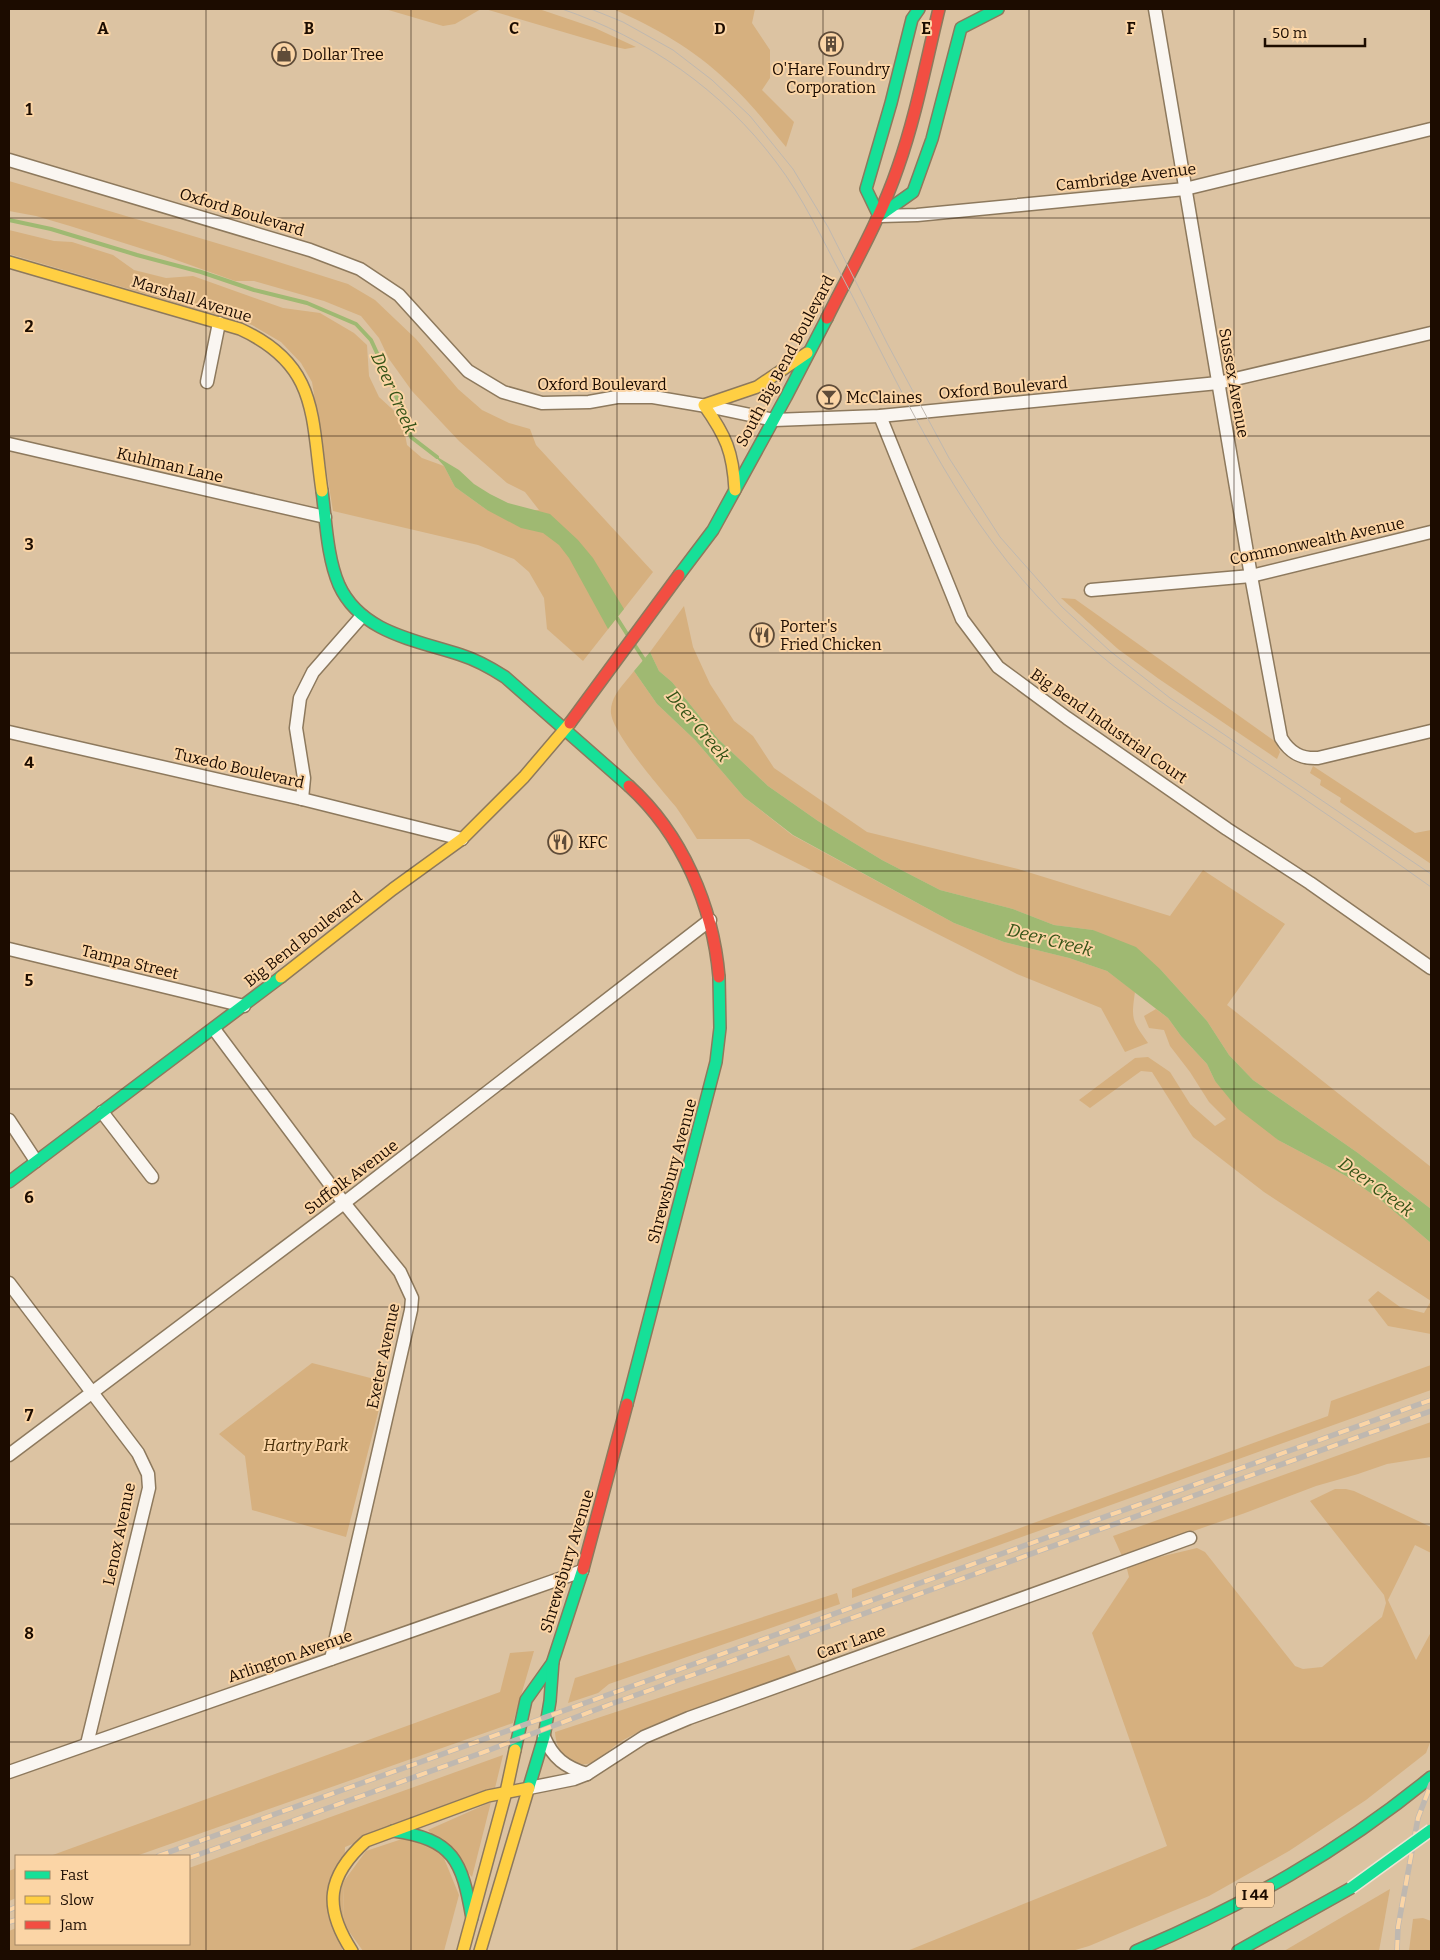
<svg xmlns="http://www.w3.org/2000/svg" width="1440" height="1960" font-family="Bitter,serif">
  <rect width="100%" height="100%" fill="#dcc3a2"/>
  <g fill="#d6b07f">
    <path d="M385,9h96l-26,15 -12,2z"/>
    <path d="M485,9h54l56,19 41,19 -11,2 -14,-3z"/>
    <path d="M613,9h142l-3,14 18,27v28l-8,12 32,32 -8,25c-19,-23 -37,-46 -59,-66 -32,-31 -74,-55 -114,-72z"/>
    <path d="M9,181l244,73 95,30 27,16 41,39 42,50 24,21 27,13 21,6 6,16 117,127 -70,89 -36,-32 -3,-31 -15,-26 -15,-13 -36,-14 -145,-34 -21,-129 -11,-19 -20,-21 -29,-17 -243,-71v-24l45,11 18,1 41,13 21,15 32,8 27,-2 90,32 37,5 34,20 13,12 2,31 10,21 23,21 5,27 15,13 22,8 11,21 32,23h52l-14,-18 -18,-9 -48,-42 -47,-50 -23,-32 -10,-21 -18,-22 -37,-15 -70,-20h-19l-70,-25 -95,-30 -34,-10 -27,-5z"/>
    <path d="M1061,598l14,1 201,143 4,10 -3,7 -118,-80 -41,-30z"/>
    <path d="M684,606l9,41 17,37 24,37 19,15 21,32 93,64 151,37 152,47 33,-46 82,54 -58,81 204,162v42l-73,-56 -105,-73 -24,-25 -22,-34 -46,-51 -68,-40 -39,-5 -41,-16 -73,-19 -58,-30 -64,-39 -50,-35 -50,-47 -46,-57 -13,-11 -9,-19z"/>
    <path d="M634,671l23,33 38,36 49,57 48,38 162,88 50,19 65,16 38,13 28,21c-4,28 -3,28 13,51l-23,9 -24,-44 -84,-34 -268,-135h-52c-7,-11 -14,-22 -21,-32 -14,-17 -68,-78 -65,-97 1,-16 14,-27 23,-39z"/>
    <path d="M1313,766l102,67 16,-3v34l-91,-62 1,-4 -21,-13 1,-5 -11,-7z"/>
    <path d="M1156,1009l12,9 13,18 26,28 8,17 63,59 68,36 36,25 49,42v91l-43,-8 -20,-26 10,-9 22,16 24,6 7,-12 -167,-109 -71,-55 -41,-65 -11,-1 -51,37 -11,-8 56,-42 13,-1 22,15 20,32 25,22 11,-7 -17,-17 -19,-30 -20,-26 -6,-16 -15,-2 -5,-12z"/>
    <path d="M312,1363l74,19 -40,155 -94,-27 -7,-54 -26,-22z"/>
    <path d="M1431,1365v25l-579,208v-9l476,-173 3,-15z"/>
    <path d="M1431,1422v35l-44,7 -29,10 -42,12 -71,27 -123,43 -9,-20z"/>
    <path d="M1335,1489h11l8,2 77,36v26l-16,-8 -27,55 28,60 15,-28v108l-5,13 -60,47 -77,51 -80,45 -120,50 -17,5h-165l260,-105 -75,-213 37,-56 -3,-12 71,-17 8,4 90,114 8,3 19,-2 60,-50 4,-14 -2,-8 -74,-94z"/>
    <path d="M837,1593l3,11 -231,80 -11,9 -30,10 7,-25z"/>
    <path d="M534,1651l-21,72 -377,133h-86l450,-164 10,-39z"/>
    <path d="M789,1655l9,19 -147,52c-11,5 -21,10 -31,16 -10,7 -21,20 -33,22 -21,3 -31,-15 -32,-32z"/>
    <path d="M503,1755l-8,33 -150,59 -3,104h-333v-20l7,-3v16h173v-76z"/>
    <path d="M491,1802l-19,75 -44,-47z"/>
    <path d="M405,1838l36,13 18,44 -15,56h-81l-20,-28 1,-42 22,-30z"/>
    <path d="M16,1868v30l-7,3v-30z"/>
    <path d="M1390,1889l-11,62h-95z"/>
    <path d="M1423,1918l8,3v30h-22l4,-32z"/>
  </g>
  <g fill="#9fb972">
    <path d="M434,455l25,15 15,14 16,10 18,9 42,11 28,26 15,18 31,51 -16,20 -39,-71 -10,-13 -16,-12 -22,-5 -34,-18 -32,-23 -11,-21z"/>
    <path d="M650,652l9,19 13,11 46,57 50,47 50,35 64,39 58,30 73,19 41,16 39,5 43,17 25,23 46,51 22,34 24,25 105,73 73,56v34l-49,-42 -36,-25 -68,-36 -40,-31 -23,-28 -8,-17 -26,-28 -13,-18 -61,-47 -38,-13 -65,-16 -50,-19 -161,-88 -49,-38 -49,-57 -38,-36 -23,-33z"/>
  </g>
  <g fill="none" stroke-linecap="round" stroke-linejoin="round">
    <g stroke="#9fb972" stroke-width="4">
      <path d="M9,220l42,9 86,26 64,17 53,18 53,13 49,21 15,16 23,50 17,47 26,20"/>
      <path d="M615,615l12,19"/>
      <path d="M634,644l11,17"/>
    </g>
    <g stroke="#8d795d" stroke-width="15">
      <g id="street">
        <path d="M1155,9l96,567 30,162c9,15 20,21 37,20l113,-27"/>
        <path d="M9,160l301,90 50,19 39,26 69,76 35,21 39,11 47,-1 28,-5h36l59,10 62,13 106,-4 338,-33 213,-50"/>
        <path d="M880,216l37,-1 268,-26 246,-60"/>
        <path d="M207,382l12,-59"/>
        <path d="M880,416l82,203 36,48 69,51 160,111 83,54 121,85"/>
        <path d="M9,444l316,73"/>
        <path d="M1091,590l160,-14 180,-44"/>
        <path d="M9,732l293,67 160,40"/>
        <path d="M302,799l2,-21 -8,-50 4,-30 13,-26 49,-56"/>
        <path d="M9,949l235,57"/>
        <path d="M214,1029l130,174 56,69 12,26 -1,12 -80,349"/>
        <path d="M102,1112l50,65"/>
        <path d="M9,1120l27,41"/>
        <path d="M9,1283l129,170 10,21 1,14 -62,256"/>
        <path d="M9,1455l335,-252 366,-283"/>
        <path d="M544,1737c9,21 21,30 43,37"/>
        <path d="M9,1772l573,-201"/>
        <path d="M529,1788l45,-9 13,-5 57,-37 45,-19 501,-180"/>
      </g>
    </g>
    <g stroke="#8d795d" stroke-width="14">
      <g id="fast">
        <path d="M879,216l34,-24 19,-53 29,-111 37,-19"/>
        <path d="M879,216l-13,-27 25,-86 21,-84 7,-10"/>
        <path d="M322,491c4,30 5,66 17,94 22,48 77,55 122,70 16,5 30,13 44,22l124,109"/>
        <path d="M679,575l34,-45 73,-133 41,-79"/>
        <path d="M9,1182l272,-205"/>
        <path d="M627,1404l89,-342 4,-34 -1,-51"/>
        <path d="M515,1750l11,-50 27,-38"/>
        <path d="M528,1790l16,-53 6,-36 3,-40 30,-92"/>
        <path d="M393,1831c61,8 69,30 79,87"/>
        <path d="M1136,1951c109,-46 203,-99 295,-174"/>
        <path d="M1238,1951l113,-63"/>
      </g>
    </g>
    <g stroke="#8d795d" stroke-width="14">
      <g id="slow">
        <path d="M9,262l231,67c79,36 71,87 82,162"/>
        <path d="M735,490c-2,-38 -9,-54 -31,-85l53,-18 50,-34"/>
        <path d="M281,977l112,-88 69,-50 62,-62 46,-54"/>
        <path d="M352,1951c-29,-44 -25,-75 14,-110l122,-45 41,-8"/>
        <path d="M463,1951l43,-159 9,-42"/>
        <path d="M480,1951l48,-161"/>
      </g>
    </g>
    <g stroke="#8d795d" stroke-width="14">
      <g id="jam">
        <path d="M827,318c25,-50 53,-98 71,-151 18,-51 28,-105 41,-158"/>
        <path d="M570,723l109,-148"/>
        <path d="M629,786c53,48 84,120 90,191"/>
        <path d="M583,1569l44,-165"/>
      </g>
    </g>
    <use href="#street" stroke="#faf6f1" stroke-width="12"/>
    <use href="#fast" stroke="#16e098" stroke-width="11"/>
    <use href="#slow" stroke="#ffcf43" stroke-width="11"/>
    <use href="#jam" stroke="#f24e42" stroke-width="11"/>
    <g stroke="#bfb8b0" stroke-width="1">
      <path d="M562,9c85,29 160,81 214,153 27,35 46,77 67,116 58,110 109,227 195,319 62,66 135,114 210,164 61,41 123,83 183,126"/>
      <path d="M591,9l32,13 50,28 39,30 38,36 43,53 35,58 60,118 61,113 51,79 62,70 48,44 60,47 261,176"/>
    </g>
    <g stroke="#bfb8b0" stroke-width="5.5">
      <g id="rail">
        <path d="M158,1856l1273,-456"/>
        <path d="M189,1858l295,-106 127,-48 820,-293"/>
        <path d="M9,1910l7,-3"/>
        <path d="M9,1922l7,-2"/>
        <path d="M1397,1951l1,-24 20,-109 13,-34"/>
      </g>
    </g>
    <use href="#rail" stroke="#fbd5a6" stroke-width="4" stroke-dasharray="11" stroke-linecap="butt"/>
    <g stroke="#efe4d5" stroke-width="14" stroke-linecap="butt">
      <path id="fast-bridge" d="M1351,1888l80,-58"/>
    </g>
    <use href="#fast-bridge" stroke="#16e098" stroke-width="11"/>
  </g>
  <path fill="none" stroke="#1c0c00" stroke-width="1" stroke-opacity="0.55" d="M206,9v1942M411,9v1942M617,9v1942M823,9v1942M1029,9v1942M1234,9v1942M9,218h1422M9,436h1422M9,653h1422M9,871h1422M9,1089h1422M9,1307h1422M9,1524h1422M9,1742h1422"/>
  <defs>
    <g id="building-ring" transform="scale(1.25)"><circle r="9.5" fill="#fbd5a6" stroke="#5f4c39" stroke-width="1.5"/><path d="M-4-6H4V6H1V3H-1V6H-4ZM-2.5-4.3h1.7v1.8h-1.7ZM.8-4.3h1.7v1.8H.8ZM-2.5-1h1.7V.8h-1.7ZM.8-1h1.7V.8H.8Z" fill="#5f4c39"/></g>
    <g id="shop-ring" transform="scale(1.25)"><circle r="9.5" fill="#fbd5a6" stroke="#5f4c39" stroke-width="1.5"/><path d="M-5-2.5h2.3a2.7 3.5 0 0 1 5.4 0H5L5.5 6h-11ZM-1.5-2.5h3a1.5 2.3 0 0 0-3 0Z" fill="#5f4c39"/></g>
    <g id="bar-ring" transform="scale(1.25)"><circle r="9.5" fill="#fbd5a6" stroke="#5f4c39" stroke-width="1.5"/><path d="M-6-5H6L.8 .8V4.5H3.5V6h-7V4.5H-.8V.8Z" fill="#5f4c39"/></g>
    <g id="restaurant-ring" transform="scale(1.25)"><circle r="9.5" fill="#fbd5a6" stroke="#5f4c39" stroke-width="1.5"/><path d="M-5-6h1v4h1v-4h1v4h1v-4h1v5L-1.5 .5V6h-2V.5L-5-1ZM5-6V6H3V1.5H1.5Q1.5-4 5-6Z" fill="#5f4c39"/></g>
  </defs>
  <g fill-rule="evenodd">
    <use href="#building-ring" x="831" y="44"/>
    <use href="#shop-ring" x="284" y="54"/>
    <use href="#bar-ring" x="829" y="397"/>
    <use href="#restaurant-ring" x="762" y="635"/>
    <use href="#restaurant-ring" x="560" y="842"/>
  </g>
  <g text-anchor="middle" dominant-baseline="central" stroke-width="4" stroke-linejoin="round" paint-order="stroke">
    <rect fill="#fbd5a6" stroke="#5f4832" stroke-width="1" x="1236" y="1882.5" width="38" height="25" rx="4"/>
    <g font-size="15" font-weight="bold" fill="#1c0c00">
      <text x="1255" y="1895">I 44</text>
    </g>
    <g font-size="16" fill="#1c0c00" stroke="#fbd5a6" text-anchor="start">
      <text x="302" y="54">Dollar Tree</text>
      <text x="831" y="69" text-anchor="middle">O'Hare Foundry<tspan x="831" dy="18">Corporation</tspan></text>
      <text x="846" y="397">McClaines</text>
      <text x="780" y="626">Porter's<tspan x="780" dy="18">Fried Chicken</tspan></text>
      <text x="578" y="842">KFC</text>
    </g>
    <g font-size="16" fill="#1c0c00" stroke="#fbd5a6">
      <text transform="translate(1126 177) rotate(-7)">Cambridge Avenue</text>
      <text transform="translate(242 212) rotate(17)">Oxford Boulevard</text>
      <text transform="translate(192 299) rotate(17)">Marshall Avenue</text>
      <text transform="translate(785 361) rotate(-62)">South Big Bend Boulevard</text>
      <text transform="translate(1234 383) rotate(80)">Sussex Avenue</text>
      <text x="602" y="384">Oxford Boulevard</text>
      <text transform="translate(1003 388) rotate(-5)">Oxford Boulevard</text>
      <text transform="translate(170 465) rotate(13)">Kuhlman Lane</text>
      <text transform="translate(1317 541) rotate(-12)">Commonwealth Avenue</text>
      <text transform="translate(1109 726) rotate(35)">Big Bend Industrial Court</text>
      <text transform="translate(239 768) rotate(13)">Tuxedo Boulevard</text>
      <text transform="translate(303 939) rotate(-38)">Big Bend Boulevard</text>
      <text transform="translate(130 962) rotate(14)">Tampa Street</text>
      <text transform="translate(672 1171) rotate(-75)">Shrewsbury Avenue</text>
      <text transform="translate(351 1177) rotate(-37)">Suffolk Avenue</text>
      <text transform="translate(383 1356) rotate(-78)">Exeter Avenue</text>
      <text transform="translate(119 1534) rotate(-78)">Lenox Avenue</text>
      <text transform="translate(567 1561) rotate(-73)">Shrewsbury Avenue</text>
      <text transform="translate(851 1642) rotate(-20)">Carr Lane</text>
      <text transform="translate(290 1656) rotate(-19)">Arlington Avenue</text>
    </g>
    <g font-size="16" font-style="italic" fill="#4a300a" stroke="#fbd5a6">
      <text x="306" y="1445">Hartry Park</text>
    </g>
    <g font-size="18" font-style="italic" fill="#345216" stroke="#fbd5a6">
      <text transform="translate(394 393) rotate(66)">Deer Creek</text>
      <text transform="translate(698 726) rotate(50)">Deer Creek</text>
      <text transform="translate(1050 940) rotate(14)">Deer Creek</text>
      <text transform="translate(1376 1187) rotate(36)">Deer Creek</text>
    </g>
  </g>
  <g font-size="16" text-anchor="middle" font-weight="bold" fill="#1c0c00" stroke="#fbd5a6" stroke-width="4" stroke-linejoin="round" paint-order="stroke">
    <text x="103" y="34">A</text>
    <text x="309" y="34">B</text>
    <text x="514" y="34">C</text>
    <text x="720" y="34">D</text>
    <text x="926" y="34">E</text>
    <text x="1131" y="34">F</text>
    <text x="29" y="115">1</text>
    <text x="29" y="332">2</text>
    <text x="29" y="550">3</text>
    <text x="29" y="768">4</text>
    <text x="29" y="986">5</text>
    <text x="29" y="1203">6</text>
    <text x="29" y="1421">7</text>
    <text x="29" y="1639">8</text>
  </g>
  <rect width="1440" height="1960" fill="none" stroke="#1c0c00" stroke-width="20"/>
  <rect x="15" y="1855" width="175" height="90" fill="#fbd5a6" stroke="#a28564"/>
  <rect x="25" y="1871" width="25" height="8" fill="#16e098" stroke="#a28564"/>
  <text x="60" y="1880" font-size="15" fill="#1c0c00">Fast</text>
  <rect x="25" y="1896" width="25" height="8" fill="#ffcf43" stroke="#a28564"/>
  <text x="60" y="1905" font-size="15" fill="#1c0c00">Slow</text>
  <rect x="25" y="1921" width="25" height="8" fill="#f24e42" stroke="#a28564"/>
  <text x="60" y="1930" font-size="15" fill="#1c0c00">Jam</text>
  <path d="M1265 38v8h100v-8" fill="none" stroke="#1c0c00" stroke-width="2.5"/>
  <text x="1272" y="38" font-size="15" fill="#1c0c00" stroke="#fbd5a6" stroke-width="4" paint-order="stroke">50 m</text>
</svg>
